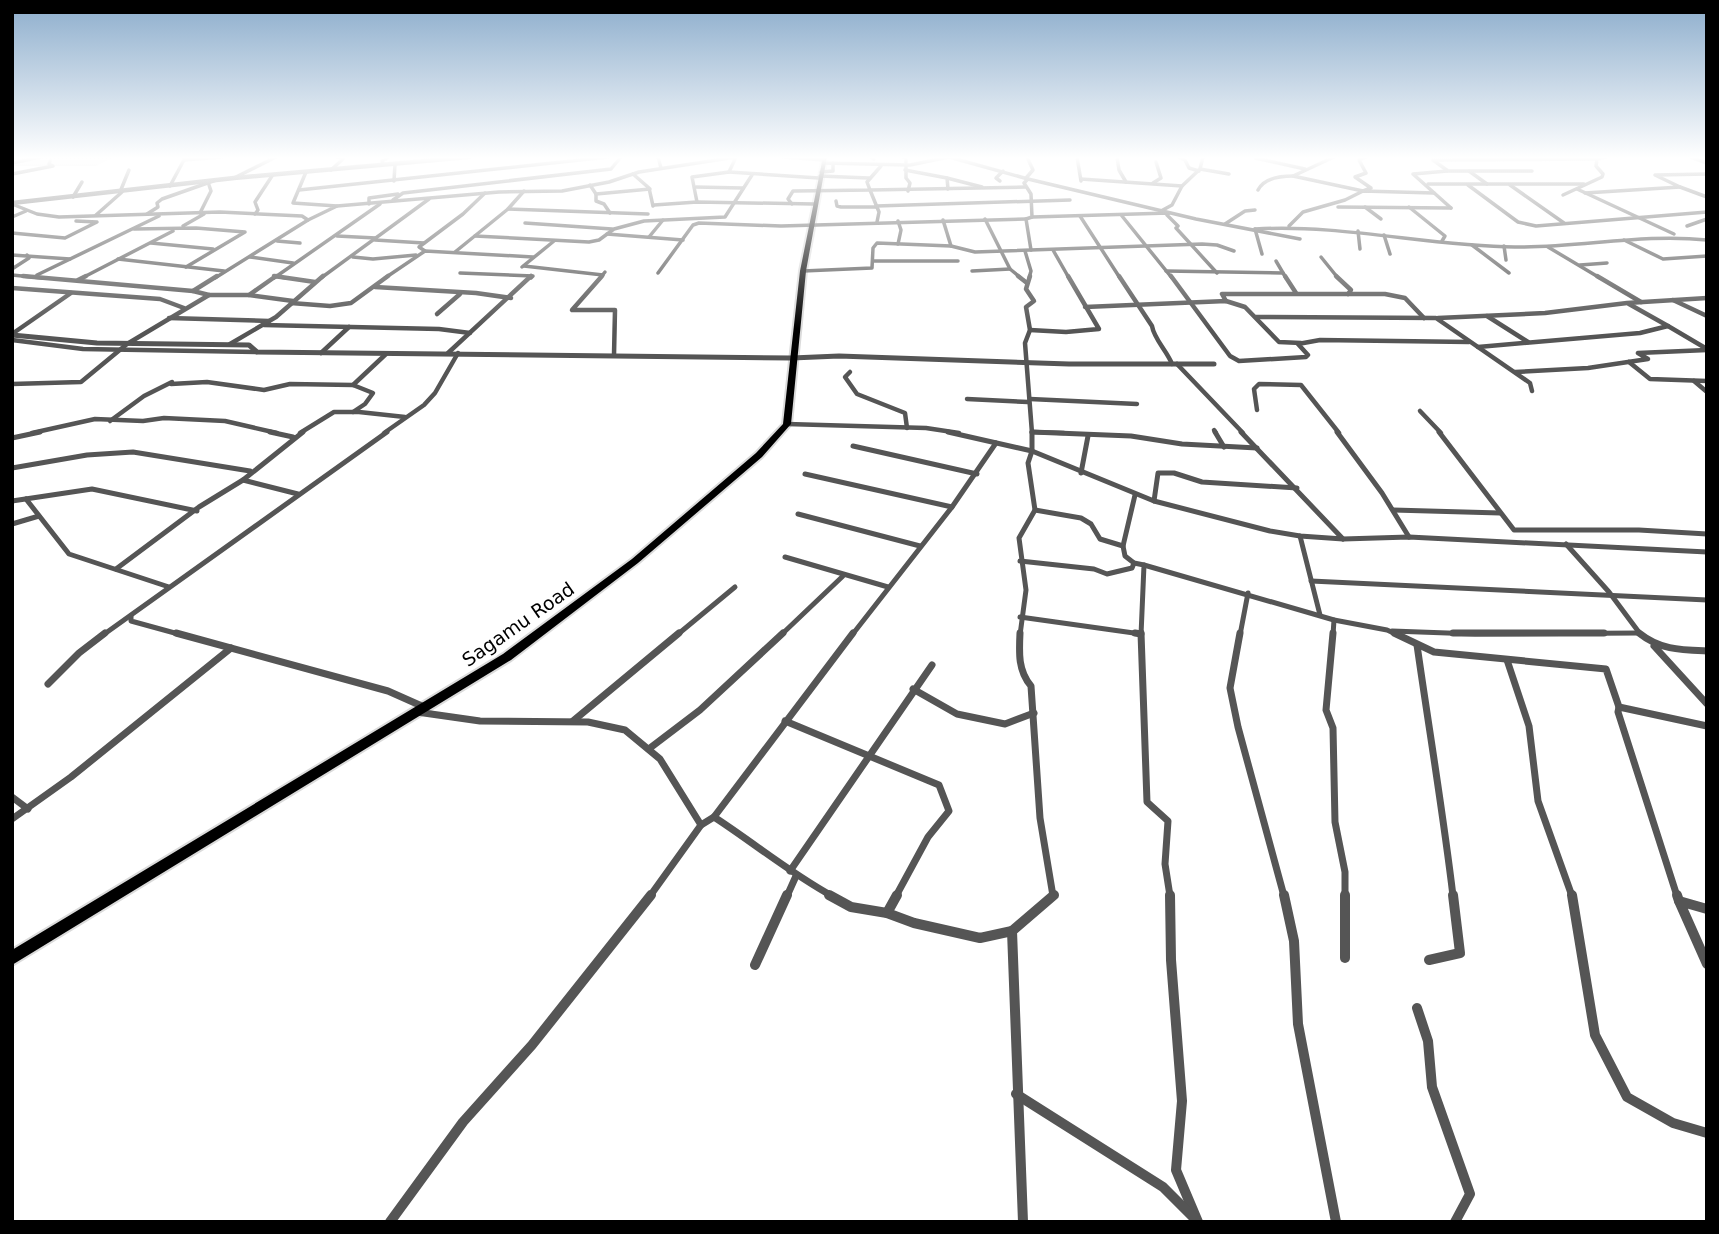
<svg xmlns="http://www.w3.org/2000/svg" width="1719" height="1234" font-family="'DejaVu Sans',sans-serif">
  <rect width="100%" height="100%" fill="#fff"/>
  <path fill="#dcdcdc" d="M12,157h102l-18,9h-84z"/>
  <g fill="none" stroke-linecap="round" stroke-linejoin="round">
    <g stroke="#dbdbdb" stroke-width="4">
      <path id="trunk" d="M823,157h4l-21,114 -15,153 -29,33 -124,106 -127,97 -499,305v-15l491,-296 129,-95 124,-106 27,-29 17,-153z"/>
    </g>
    <g stroke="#555" stroke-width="3.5">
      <path d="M658,157l3,11"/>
      <path d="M736,157l-7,15 90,6"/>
      <path d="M783,157l41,3"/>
      <path d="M870,157l4,2"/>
      <path d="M903,157l3,1v20l4,5 -2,8"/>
      <path d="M949,157l79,22"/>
      <path d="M1077,157l4,24"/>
      <path d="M1117,157l2,13 7,12"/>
      <path d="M1178,157l7,3 4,8 10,3"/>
      <path d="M1334,157l-41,19 70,15 8,-3 -16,-11 11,-4 -7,-13 7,-3"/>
      <path d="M1690,157l17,6"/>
      <path d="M1255,158l50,11"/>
      <path d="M184,160l38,-3"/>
      <path d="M12,163l29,-6"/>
      <path d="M823,163l87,2 39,-8"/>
      <path d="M383,164l-1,-3 7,-4"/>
      <path d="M1200,169l29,5"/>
      <path d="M331,170l13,-12 -8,-1"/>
      <path d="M905,170l42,8 1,11"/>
      <path d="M1447,171l-34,3 38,34"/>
      <path d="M1469,171l18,13"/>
      <path d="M1532,171h-84l-15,-11 164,-1"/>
      <path d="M306,172l-13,31 44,3 -29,14"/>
      <path d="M821,172l12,-1v-8"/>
      <path d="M12,174l41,-8 -4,-2 1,-3"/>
      <path d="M633,174l16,14 4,18"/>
      <path d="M820,176l49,2"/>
      <path d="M234,178l42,-21"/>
      <path d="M947,178l35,9"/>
      <path d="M1026,178l7,-8 -6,-13"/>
      <path d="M1081,179l101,7"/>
      <path d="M394,181l1,-17"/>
      <path d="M1000,181l-4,-3 7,-7"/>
      <path d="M1153,183l8,-5 -5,-16"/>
      <path d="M1428,184h156"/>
      <path d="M590,185l6,9v7l8,3 6,9"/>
      <path d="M1468,185l50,37 18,4 171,-14"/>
      <path d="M1510,185l54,38"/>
      <path d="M170,186l15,-28"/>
      <path d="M696,187l47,1"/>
      <path d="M1680,187l27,10"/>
      <path d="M1577,189l97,45"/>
      <path d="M299,190l309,-33"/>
      <path d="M1258,190c6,-12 23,-14 35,-14"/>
      <path d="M120,192l9,-22"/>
      <path d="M1585,193l95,-6 -25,-12 52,-1"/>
      <path d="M596,194l54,-5"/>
      <path d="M1563,195l39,-18 1,-3 -7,-8 1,-7 9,-2"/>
      <path d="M73,197l9,-15"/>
      <path d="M393,200l10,-7 208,-24 10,-12"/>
      <path d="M836,201l1,5 4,1h35"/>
      <path d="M697,202l-5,-25 37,-5"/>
      <path d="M12,204l25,10 22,3 161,-5 82,4 6,4 -93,58"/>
      <path d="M369,204v-6l29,-4"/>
      <path d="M792,204l-4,-5 5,-8 77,-1 -3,-8 14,-16"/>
      <path d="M654,205l43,-3 117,2"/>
      <path d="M337,206l162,-14 63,-1 47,-9 30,-10 97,-15"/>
      <path d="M876,206l194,-6"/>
      <path d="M1338,207l113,1"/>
      <path d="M1365,207l16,12"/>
      <path d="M1409,207l36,29 -3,5"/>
      <path d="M508,209l140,5"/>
      <path d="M1161,211l11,-6 10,-19 18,-17 3,-12"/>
      <path d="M200,213l11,-22 -2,-6"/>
      <path d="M147,214l11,-7 -1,-4 5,-4 54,-19"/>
      <path d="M255,214l3,-4 -3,-8 17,-26"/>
      <path d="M96,215l26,-23"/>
      <path d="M1080,216l40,62"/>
      <path d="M1122,216l50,62"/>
      <path d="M12,217l14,-6"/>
      <path d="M1032,217l137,-4 -2,2 11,11 -2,2 41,45"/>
      <path d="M985,219l25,50 11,9"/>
      <path d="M943,220l8,26"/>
      <path d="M898,221l3,9 -3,14"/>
      <path d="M877,222l2,-10 -9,-22 155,-3"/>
      <path d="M525,223l87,6"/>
      <path d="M1225,224l20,-13 10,-1"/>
      <path d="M183,226l21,-12"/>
      <path d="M1289,226l14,-14 42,-12 18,-9 71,2"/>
      <path d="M1687,226l20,-7"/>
      <path d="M134,229l62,-1 49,4 -59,35"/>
      <path d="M1255,229c88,-5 173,17 260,18 65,1 127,-14 192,-7"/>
      <path d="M1255,229l7,25"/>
      <path d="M1358,231l2,18"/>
      <path d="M12,233l53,5 32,-16 -21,-1"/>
      <path d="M607,234l76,6"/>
      <path d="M1384,235l6,19"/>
      <path d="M337,236l39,2"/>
      <path d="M475,236l114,6 10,-2 15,-11 30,-8 81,-4 27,-42"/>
      <path d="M649,237l14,-17"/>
      <path d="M375,240l49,3"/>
      <path d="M1624,240l39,19 44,-3"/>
      <path d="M277,241l23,2"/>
      <path d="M151,243l62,6"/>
      <path d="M1472,245l37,28"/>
      <path d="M1504,246l2,14"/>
      <path d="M1548,247l52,31"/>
      <path d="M1031,250l-5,-31 6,-2 -1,-23 -7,-11 4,-4 168,40 104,20"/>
      <path d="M1053,250l16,28"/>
      <path d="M425,251l-6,-4 44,-33 22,-21"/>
      <path d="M1025,251l6,20 -2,7"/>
      <path d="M455,252l53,-43 16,-18"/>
      <path d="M12,255l58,4"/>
      <path d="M250,257l43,6"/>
      <path d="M353,257l20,2 43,-4"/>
      <path d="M1321,257l17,21"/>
      <path d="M118,259l106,12"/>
      <path d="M873,261h85"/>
      <path d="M1276,261l10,17"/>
      <path d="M1580,265l27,-2"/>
      <path d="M524,266l79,9"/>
      <path d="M522,267l32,-26"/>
      <path d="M12,269l17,-11 -2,-3"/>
      <path d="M803,271l69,-3 1,-20 4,-5 74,3 24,6 227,-8 15,1 17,6"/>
      <path d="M972,271l38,-2"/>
      <path d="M1166,271l117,2"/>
      <path d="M460,273l73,3 -2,2"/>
      <path d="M658,273l35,-48 6,-2 82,3 245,-7"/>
      <path d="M12,275l30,3"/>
      <path d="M37,275l122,-59"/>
      <path d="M274,276l12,2"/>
      <path d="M82,278l91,-47"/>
      <path d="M274,278l106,-74"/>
      <path d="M321,278l108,-79"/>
      <path d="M385,278l40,-27 108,6"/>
      <path d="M600,278l5,-6"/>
    </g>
    <g stroke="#555" stroke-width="4.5">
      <path d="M23,276l170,15"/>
      <path d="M274,276l41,6"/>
      <path d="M276,276l-27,19 44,6"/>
      <path d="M602,276l-30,34h43l-1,45"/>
      <path d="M1018,276l9,7"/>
      <path d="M1030,276l-4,13 8,12 -8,6 4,23 -5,13 7,90"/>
      <path d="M1119,276l33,50c2,13 15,25 20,38"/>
      <path d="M1171,276l59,80 9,5 67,-4 2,-2 -10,-11 22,-4 149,2"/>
      <path d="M1285,276l11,17"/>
      <path d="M1336,276l15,14 -3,4"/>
      <path d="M1597,276l44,26"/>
      <path d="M78,280l8,-4"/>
      <path d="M375,287l101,6 35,5"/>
      <path d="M12,288l148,11 24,9"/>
      <path d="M209,295h40"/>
      <path d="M1673,300l34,16"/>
      <path d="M1226,301l-4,-7h163l20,4 19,20"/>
      <path d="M291,303l39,3 21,-3 37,-27"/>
      <path d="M1085,307l141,-6 19,6 34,35 22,1"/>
      <path d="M437,314l23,-20"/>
      <path d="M1487,316l41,26"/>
      <path d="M1256,317l180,1 94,65 2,8"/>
      <path d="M169,318l100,3"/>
      <path d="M1438,318l107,-5 82,-10 80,-5"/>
      <path d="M264,325l175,4 31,4"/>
      <path d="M1668,326l39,23"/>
      <path d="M1030,330l36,2 33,-3 -31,-53"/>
      <path d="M12,334l59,-41"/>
      <path d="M12,340l71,9 174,3"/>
      <path d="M230,344l46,-27 47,-41"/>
      <path d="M1478,347l162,-14 28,-7 -39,-22"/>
      <path d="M321,353l28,-26"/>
      <path d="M448,353l83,-77"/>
      <path d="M1629,362l21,17 57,2"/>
      <path d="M1177,364l66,69"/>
      <path d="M850,372l-5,5 12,17 48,19 2,15"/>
      <path d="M1515,372l73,-4 60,-9 -10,-6 69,-3"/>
      <path d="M1694,381l13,11"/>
      <path d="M12,384l69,-2 46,-38 82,-49 -16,-4 24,-15"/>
      <path d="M171,384l36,-2 57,8 26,-6 63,1 33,-31"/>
      <path d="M353,385l20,8 -8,11 -12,8"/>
      <path d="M967,399l61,3"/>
      <path d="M1030,399l107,5"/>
      <path d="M1257,410l-3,-21 5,-5 42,1 38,48"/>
      <path d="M1420,411l21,22"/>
      <path d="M110,421l34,-25 28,-14"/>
      <path d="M787,424l139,4 33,5"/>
      <path d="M1214,430l2,3"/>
      <path d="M1032,432l32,1"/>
      <path d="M32,433l63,-14 48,2 21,-3 61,3 52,12"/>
      <path d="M300,433l34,-21h25l46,5"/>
      <path d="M384,433l40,-28 11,-12 23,-40"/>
    </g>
    <g stroke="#555" stroke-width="5">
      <path d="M270,432l23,5"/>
      <path d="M948,432l84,19 122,50 116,30 30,5 43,3 66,-2 298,15"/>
      <path d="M1032,432l99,4 51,8 75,4"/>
      <path d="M1215,432l9,15"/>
      <path d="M1241,432l102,107"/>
      <path d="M1337,432l45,61 27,44"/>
      <path d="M1439,432l75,98h125l68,4"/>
      <path d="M12,438l28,-6"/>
      <path d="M853,446l124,28"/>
      <path d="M12,468l75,-13 46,-3 117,19"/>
      <path d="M1081,473l7,-37"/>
      <path d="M805,474l147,33"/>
      <path d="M298,494l-55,-14 60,-48"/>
      <path d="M1135,495l-12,51 2,10 9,7 10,2 -3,70"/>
      <path d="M26,499l43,55 100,33"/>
      <path d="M12,501l80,-12 105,22"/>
      <path d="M1154,501l4,-28h16l28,9 95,6"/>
      <path d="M1035,510l46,8 10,6 9,15 23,7"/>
      <path d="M1393,510l107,3"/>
      <path d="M798,514l122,32"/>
      <path d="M12,524l27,-8"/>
      <path d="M1300,536l20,79"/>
      <path d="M1566,544l43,48 32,43"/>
      <path d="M785,557l103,30"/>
      <path d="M1020,561l74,8 13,5 25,-6 2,-5"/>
      <path d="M1144,565l190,55 53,10 11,5"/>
      <path d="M116,569l83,-62 44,-27"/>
      <path d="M1311,581l396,19"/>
      <path d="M131,616v5l51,14"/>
      <path d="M1020,617l121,17"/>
      <path d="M1392,631l83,3 164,-1"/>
      <path d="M103,635l284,-203"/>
      <path d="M677,635l58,-48"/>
      <path d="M781,635l62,-59"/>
      <path d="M852,635l100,-128 44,-64"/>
      <path d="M1020,635l6,-45 -7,-52 16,-28 -7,-47 4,-12v-19"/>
      <path d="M1240,635l8,-42"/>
      <path d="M1333,635l1,-15"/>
    </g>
    <g stroke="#555" stroke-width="7">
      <path d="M176,633l212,58 36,16"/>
      <path d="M1020,633c-1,20 -2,38 11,53l9,132 13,78"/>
      <path d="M1135,633l6,1"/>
      <path d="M1141,633l6,169 21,19 -3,43 5,32"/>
      <path d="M1240,633l-10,55 8,39 46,169"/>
      <path d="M1333,633l-7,77 7,18 2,94 10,50v24"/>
      <path d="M1394,633l40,19 172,17 13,38 88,19"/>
      <path d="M1453,633h151"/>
      <path d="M1639,633c21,17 42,17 68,18"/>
      <path d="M1417,645c12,84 26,167 36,251"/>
      <path d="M1654,646l53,58"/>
      <path d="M1507,660l22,66 9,75 34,95"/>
      <path d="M48,684l31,-31 26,-20"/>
      <path d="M913,689l44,25 48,10 29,-11"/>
      <path d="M1619,707l-1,5 59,184"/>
      <path d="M417,712l63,9 108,1 37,8 35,29 41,66"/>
      <path d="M573,721l106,-88"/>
      <path d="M785,721l154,64 10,26 -21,26 -32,59"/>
      <path d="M650,748l50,-38 83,-77"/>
      <path d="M12,797l16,12"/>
      <path d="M714,817c40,26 76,56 118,79"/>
      <path d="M12,819l59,-42 160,-129"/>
      <path d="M790,871l142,-206"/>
      <path d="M650,896l51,-71 13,-8 139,-184"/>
      <path d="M787,896l9,-20"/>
    </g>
    <g stroke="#555" stroke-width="10">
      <path d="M829,895l22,12 36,6 27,10 66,15 32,-7"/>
      <path d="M1170,895l1,65 11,141 -6,69 22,52"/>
      <path d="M1284,895l10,46 4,83 38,198"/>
      <path d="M1345,895v63"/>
      <path d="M1572,895l23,140 32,62 46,26 34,10"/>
      <path d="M1677,895l2,6"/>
      <path d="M1707,909l-28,-8 28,63"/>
      <path d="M887,913l10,-18"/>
      <path d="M1429,960l31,-7 -7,-58"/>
      <path d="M755,965l32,-70"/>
      <path d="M1417,1008l11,33 4,46 38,107 -15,28"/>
      <path d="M1016,1094l147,93 32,32"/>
      <path d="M390,1222l73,-100 69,-77 119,-150"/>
      <path d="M1023,1222l-11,-291 42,-36"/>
    </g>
    <path stroke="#555" stroke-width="4.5" d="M12,203l222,-25 235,-21"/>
    <path stroke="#555" stroke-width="5" d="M12,335l85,8 152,2 8,7 535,6 47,-2 230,8h145"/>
    <use href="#trunk" fill="#000" fill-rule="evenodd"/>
  </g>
  <linearGradient id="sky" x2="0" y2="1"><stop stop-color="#8cadcc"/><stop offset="0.48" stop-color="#fff"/><stop offset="1" stop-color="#fff" stop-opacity="0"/></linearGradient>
  <rect width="1719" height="329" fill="url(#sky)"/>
  <g text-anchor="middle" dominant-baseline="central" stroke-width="6" stroke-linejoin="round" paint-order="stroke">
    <g font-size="19" fill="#000" stroke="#fff">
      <text transform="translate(518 624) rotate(-35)">Sagamu Road</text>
    </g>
  </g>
  <rect width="1719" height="1234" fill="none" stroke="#000000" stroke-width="28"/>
</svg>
